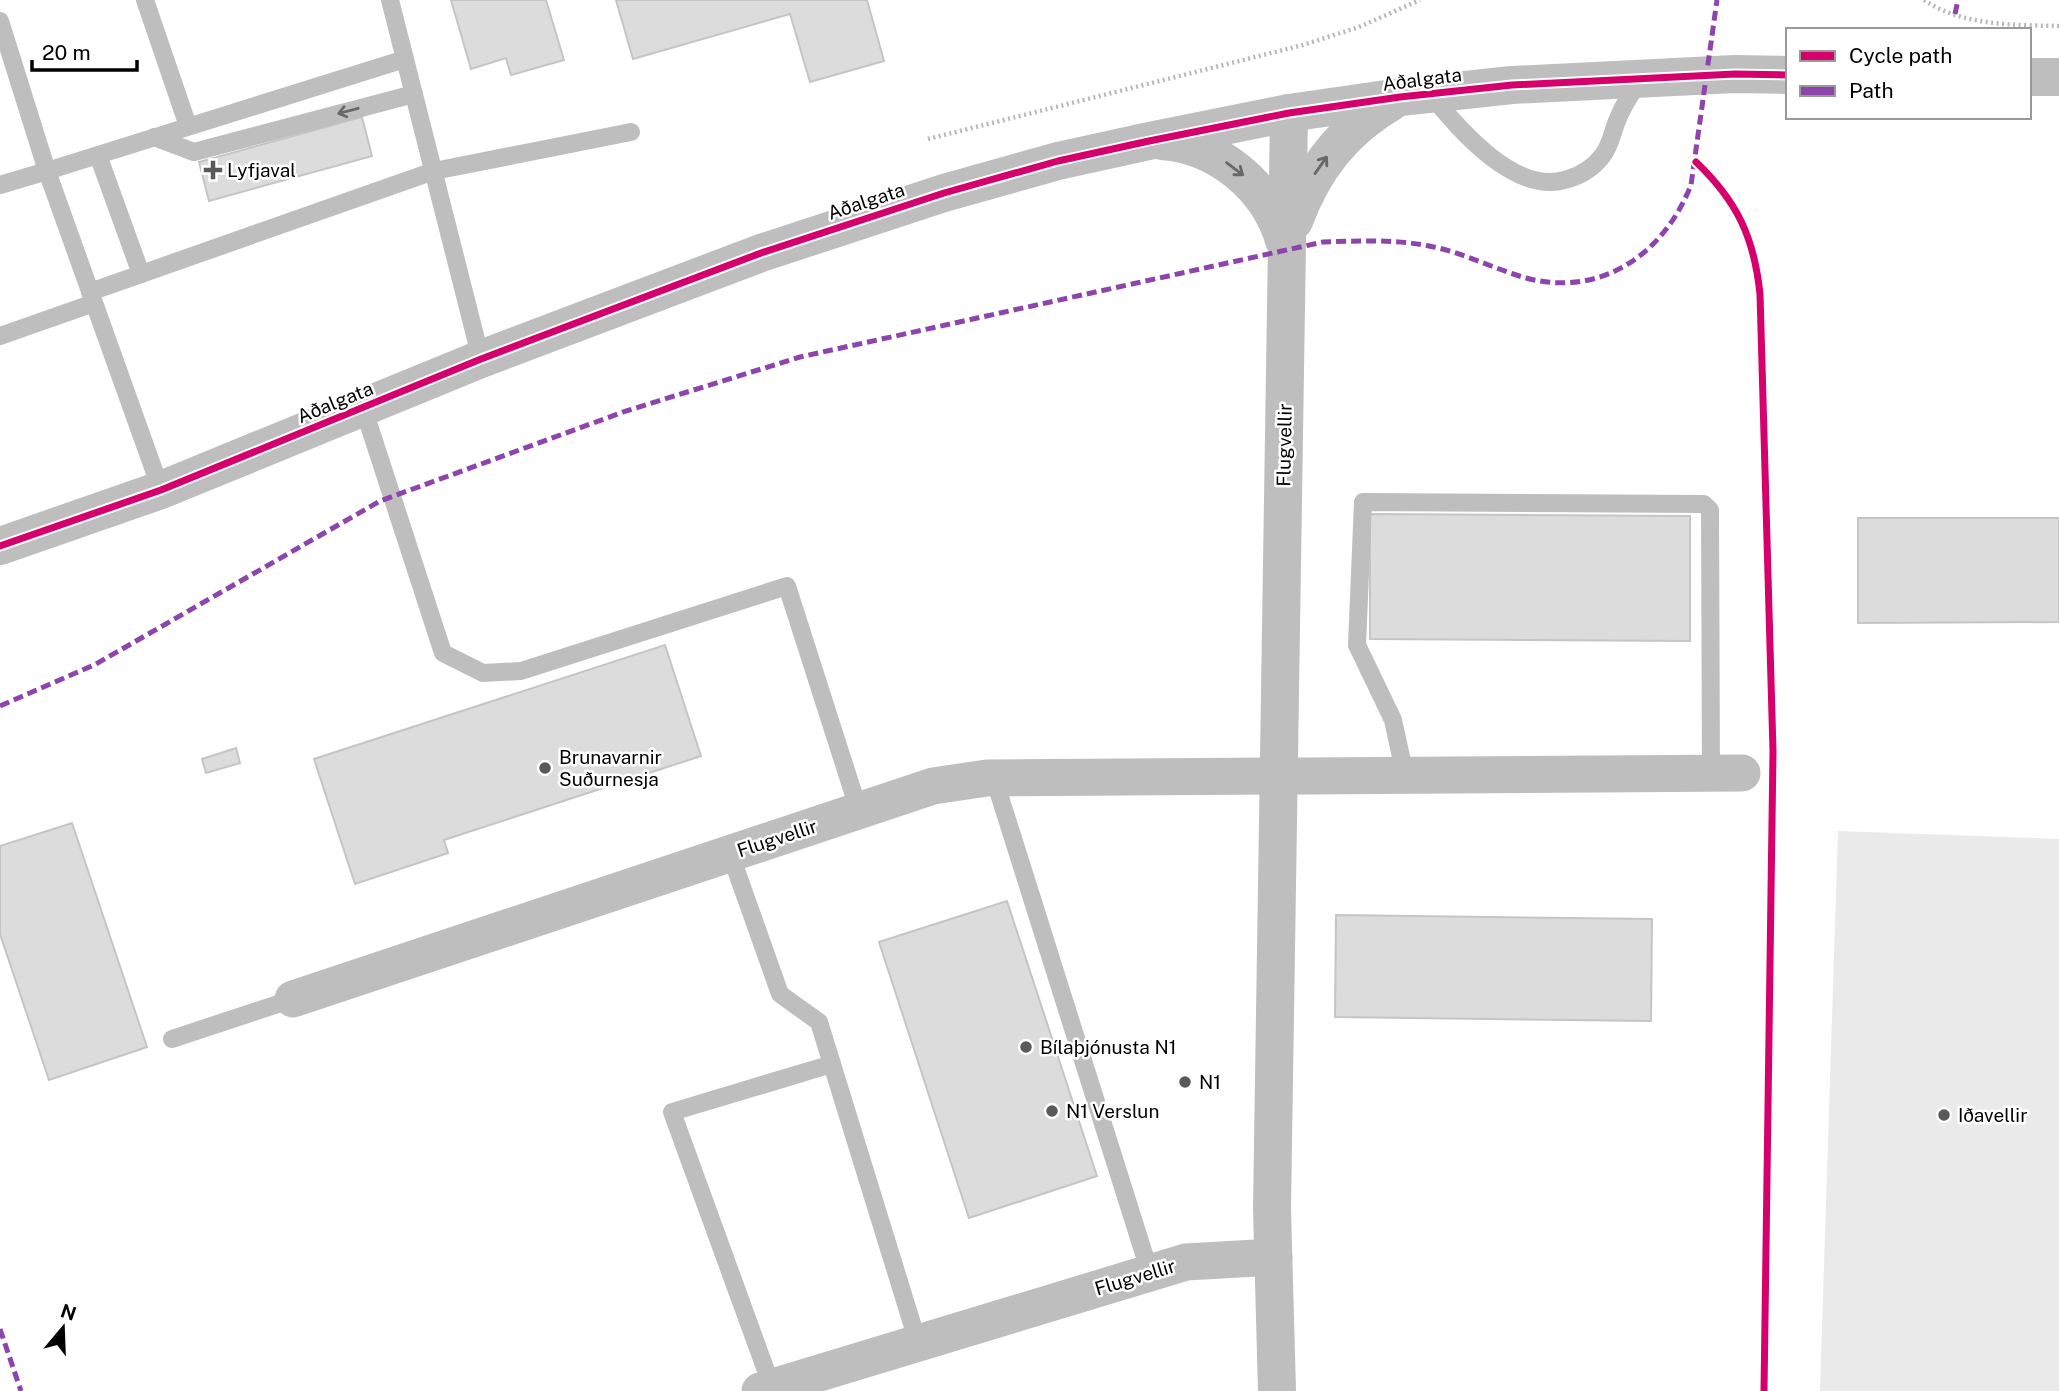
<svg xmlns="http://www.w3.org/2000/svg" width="2059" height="1391" font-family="'Public Sans',sans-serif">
  <rect width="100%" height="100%" fill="#fff"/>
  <path fill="#eaeaea" d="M1838,831l221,8v552h-239z"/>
  <g fill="#dcdcdc" stroke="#c5c5c5" stroke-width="2">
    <path d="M451,0h95l18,60 -53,15 -5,-17 -35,11z"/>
    <path d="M616,0h251l17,61 -74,21 -20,-68 -157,45z"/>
    <path d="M362,117l10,39 -163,45 -10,-39z"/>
    <path d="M1370,514l320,2v125l-320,-2z"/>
    <path d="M1858,518h201v104l-201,1z"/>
    <path d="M665,645l36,111 -257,84 4,13 -93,31 -41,-125z"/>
    <path d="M236,748l4,15 -34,10 -4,-14z"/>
    <path d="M72,823l75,224 -98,33 -49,-146v-88z"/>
    <path d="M1007,901l90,275 -128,42 -90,-276z"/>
    <path d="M1336,915l316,4 -1,102 -316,-4z"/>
  </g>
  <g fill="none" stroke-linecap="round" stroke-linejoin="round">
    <g stroke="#b8b8b8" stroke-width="4.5" stroke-dasharray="2 3.5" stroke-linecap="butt">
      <path d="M1924,0c38,26 91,25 135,26"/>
      <path d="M928,139l375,-94 56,-18 61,-27"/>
    </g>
    <g stroke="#bebebe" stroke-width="18">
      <path d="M145,0l43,126"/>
      <path d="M390,0l91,359"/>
      <path d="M0,21l47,150 51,-16 43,119"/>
      <path d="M1430,94c30,36 86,103 138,85 14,-4 26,-12 35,-24 8,-11 9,-22 14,-34 6,-16 15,-29 24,-42"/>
      <path d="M154,137l40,15 220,-58"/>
      <path d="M98,155l307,-96"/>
      <path d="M0,185l47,-14 114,319"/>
      <path d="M90,292l344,-121 197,-39"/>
      <path d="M0,336l94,-33"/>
      <path d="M363,407l80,246 40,20 38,-2 266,-85 72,225"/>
      <path d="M1405,775l-12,-55 -36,-75 6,-143 341,2 6,6 1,263"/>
      <path d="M994,778l156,495"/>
      <path d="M730,853l50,141 39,28 99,321"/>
      <path d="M172,1039l121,-40"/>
      <path d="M772,1387l-100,-275 160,-48"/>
    </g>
    <g stroke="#bebebe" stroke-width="37">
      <path d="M293,999l640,-213 54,-8 755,-5"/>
      <path d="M760,1391l426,-129 88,-5"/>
    </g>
    <g stroke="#bebebe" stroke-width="38">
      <path d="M2029,77h30"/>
      <path d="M1162,141c56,4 106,45 122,99"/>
      <path d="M1294,221c19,-52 49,-91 97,-119"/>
      <path d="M0,546l161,-56 320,-131 280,-106 183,-60 114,-32 91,-20 140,-28 111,-16 112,-12 223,-11 53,1"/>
      <path d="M1277,1391l-5,-183 17,-1095"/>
    </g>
    <g stroke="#8e44ad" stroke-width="5" stroke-dasharray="10 5" stroke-linecap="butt">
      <path d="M1955,14l3,-14"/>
      <path d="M0,706l96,-42 284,-163 246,-90 174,-54 523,-115c35,-1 72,-3 106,4 33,6 65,23 97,32 75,20 138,-24 165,-93l26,-185"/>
      <path d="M0,1329l21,62"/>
    </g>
    <g stroke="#fff" stroke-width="11">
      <g id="cycleway">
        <path d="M1696,162c41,39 58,75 64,132l13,457 -9,640"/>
        <path d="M0,546l161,-56 320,-131 280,-106 183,-60 114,-32 91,-20 140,-28 111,-16 112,-12 223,-11 53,1"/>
      </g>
    </g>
    <use href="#cycleway" stroke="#d6006c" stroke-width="7"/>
  </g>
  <defs><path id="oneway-shaft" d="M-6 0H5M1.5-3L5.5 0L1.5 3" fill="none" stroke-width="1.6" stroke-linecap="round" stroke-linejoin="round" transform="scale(1.75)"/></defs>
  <g stroke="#686868">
    <use href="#oneway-shaft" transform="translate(348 111) rotate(165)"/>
    <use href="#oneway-shaft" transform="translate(1321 165) rotate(-55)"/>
    <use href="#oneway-shaft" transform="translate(1235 169) rotate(37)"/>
  </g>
  <g fill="#595959" stroke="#fff" stroke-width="2.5">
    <path d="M209.5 159.5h7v7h7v7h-7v7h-7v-7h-7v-7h7z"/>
    <circle cx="545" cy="768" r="7"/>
    <circle cx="1026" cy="1047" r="7"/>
    <circle cx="1185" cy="1082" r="7"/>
    <circle cx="1052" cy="1111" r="7"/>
    <circle cx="1944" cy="1115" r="7"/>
  </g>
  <g text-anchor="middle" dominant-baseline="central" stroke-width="5" stroke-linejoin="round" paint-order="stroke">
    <g font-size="19" fill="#000" stroke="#fff">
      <text transform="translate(1422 79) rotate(-7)">Aðalgata</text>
      <text transform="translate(866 201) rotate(-18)">Aðalgata</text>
      <text transform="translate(335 402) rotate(-22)">Aðalgata</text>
      <text transform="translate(1284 445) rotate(-89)">Flugvellir</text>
      <text transform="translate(777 838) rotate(-18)">Flugvellir</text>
      <text transform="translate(1135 1277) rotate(-17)">Flugvellir</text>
    </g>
    <g font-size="19" fill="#000" stroke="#fff" text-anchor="start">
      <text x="227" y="170">Lyfjaval</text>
      <text x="559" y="757">Brunavarnir<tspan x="559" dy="22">Suðurnesja</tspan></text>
      <text x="1040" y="1047">Bílaþjónusta N1</text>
      <text x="1199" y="1082">N1</text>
      <text x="1066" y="1111">N1 Verslun</text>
      <text x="1958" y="1115">Iðavellir</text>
    </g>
  </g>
  <rect x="1786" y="28" width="245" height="91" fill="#ffffff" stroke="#999999" stroke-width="2"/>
  <rect x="1800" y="51" width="35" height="10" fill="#d6006c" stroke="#999999" stroke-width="2"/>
  <text x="1849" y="63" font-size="21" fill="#000000">Cycle path</text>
  <rect x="1800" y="86" width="35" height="10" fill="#8e44ad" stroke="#999999" stroke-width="2"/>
  <text x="1849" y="98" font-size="21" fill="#000000">Path</text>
  <g transform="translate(63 1328) rotate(19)" stroke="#ffffff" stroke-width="5" paint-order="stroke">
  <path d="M0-5L12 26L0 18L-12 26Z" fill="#000000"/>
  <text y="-10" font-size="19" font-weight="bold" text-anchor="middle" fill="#000000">N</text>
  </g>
  <path d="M32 60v10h105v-10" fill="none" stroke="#000000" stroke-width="3.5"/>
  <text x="42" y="60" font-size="21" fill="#000000" stroke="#ffffff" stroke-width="5" paint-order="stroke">20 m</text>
</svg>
